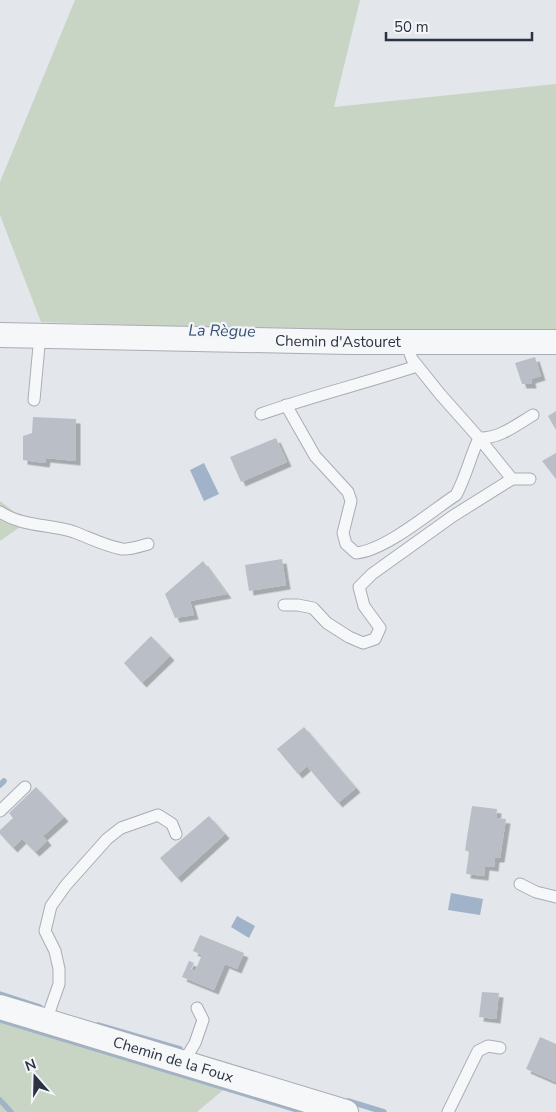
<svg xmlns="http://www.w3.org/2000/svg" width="556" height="1112" font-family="'Nunito Sans',sans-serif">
  <defs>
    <filter id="shadow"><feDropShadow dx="4.5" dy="4.5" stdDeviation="0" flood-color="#0004"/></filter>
  </defs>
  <rect width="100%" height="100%" fill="#e3e6eb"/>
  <g fill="#c8d4c4">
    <path d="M75,0h285l-26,107 222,-23v248l-335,-4 -180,-6 -41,-107v-33z"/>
    <path d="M0,501l27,21 -27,19z"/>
    <path d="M0,1019l223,68v3l-26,22h-197z"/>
  </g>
  <g fill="#a0b3c9">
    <path d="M204,463l15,31 -15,7 -14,-31z"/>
    <path d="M451,893l32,6 -3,16 -32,-5z"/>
    <path d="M237,916l18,10 -6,12 -18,-11z"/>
  </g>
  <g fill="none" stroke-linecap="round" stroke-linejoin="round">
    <g stroke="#a0b3c9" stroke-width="5.5">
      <path d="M0,785l4,-4"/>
      <path d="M0,994l40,13"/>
      <path d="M0,1020l304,92"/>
      <path d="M98,1025l82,24"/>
      <path d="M0,1100l11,12"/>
      <path d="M348,1101l36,11"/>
    </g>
  </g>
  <g fill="#babfc7" filter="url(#shadow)">
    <path d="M535,357l6,19 -10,3 1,5h-10l-7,-21z"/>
    <path d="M556,411v19l-8,-14z"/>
    <path d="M33,417l43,2v42l-30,-3 -1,5 -22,-3v-24l9,-3z"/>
    <path d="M276,438l11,24 -46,20 -11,-25z"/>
    <path d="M556,453v26l-14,-18z"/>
    <path d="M282,559l4,26 -37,6 -4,-26z"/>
    <path d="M203,561l24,33 -37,7 4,14 -19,3 -10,-24z"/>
    <path d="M151,636l19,20 -28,27 -18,-20z"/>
    <path d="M304,727l52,61 -18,15 -31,-37 -9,8 -21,-25z"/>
    <path d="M36,787l28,30 -21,19 4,5 -12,11 -13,-13 -9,9 -13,-14v-4l13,-12 -4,-5z"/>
    <path d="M472,806l25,3 -1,9 10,1 -6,39h-5l-1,9 -9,-1 -1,10 -18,-2 3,-22 -4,-2z"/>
    <path d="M209,816l16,18 -48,44 -17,-20z"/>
    <path d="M200,935l44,18 -7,16 -12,-5 -11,26 -32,-13 7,-16 5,2 -3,6 4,2 7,-16 -9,-4z"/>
    <path d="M482,992l17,1 -3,26 -17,-2z"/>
    <path d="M540,1037l16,7v38l-30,-13z"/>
  </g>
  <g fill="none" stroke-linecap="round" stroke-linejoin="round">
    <g stroke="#a8adb5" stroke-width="13">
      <g id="lane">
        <path d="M406,342l6,17 28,35 39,44c20,1 37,-13 54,-23"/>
        <path d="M34,400l6,-65"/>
        <path d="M286,405l29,51 33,36 3,9 -8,32 3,11 10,9c30,-3 74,-41 100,-58 10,-18 14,-38 23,-57l33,41h18"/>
        <path d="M261,414c51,-18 104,-31 156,-48"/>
        <path d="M0,512c23,15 50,12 74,20 16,6 31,14 48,17 8,1 19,-3 26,-5"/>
        <path d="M284,605h14l15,3 14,15 22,14 14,6 12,-4 5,-11 -16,-22 -5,-19 13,-13 81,-58 59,-37"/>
        <path d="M0,811l25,-24"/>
        <path d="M520,884l16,8 20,5"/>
        <path d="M46,1021l13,-37v-15l-4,-18 -10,-20 6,-25 15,-21 41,-46 14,-11 37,-13 14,9 4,10"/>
        <path d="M183,1063l12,-20 8,-23 -6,-12"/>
        <path d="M448,1112l30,-61 10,-5 12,2"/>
      </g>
    </g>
    <g stroke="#a8adb5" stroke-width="26">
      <g id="street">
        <path id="s1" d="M0,335l349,7h207"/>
        <path id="s2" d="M0,1007l346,105"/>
      </g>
    </g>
    <use href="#lane" stroke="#f6f7f9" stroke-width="11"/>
    <use href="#street" stroke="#f6f7f9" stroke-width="24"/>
  </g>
  <g text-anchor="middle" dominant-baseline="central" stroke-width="4.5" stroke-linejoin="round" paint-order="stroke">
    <g font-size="15" fill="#2b3342" stroke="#f3f5f8">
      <text stroke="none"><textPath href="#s1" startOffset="338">Chemin d'Astouret</textPath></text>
      <text stroke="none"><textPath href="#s2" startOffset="181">Chemin de la Foux</textPath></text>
    </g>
    <g font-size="16" font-style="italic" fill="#375175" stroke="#f3f5f8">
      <text transform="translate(222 331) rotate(1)">La Règue</text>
    </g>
  </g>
  <g transform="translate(35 1077) rotate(340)" stroke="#f3f5f8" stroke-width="4" paint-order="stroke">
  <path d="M0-4L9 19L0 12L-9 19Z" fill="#2b3342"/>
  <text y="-8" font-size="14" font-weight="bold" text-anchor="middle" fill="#2b3342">N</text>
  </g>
  <path d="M386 32v8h146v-8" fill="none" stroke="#2b3342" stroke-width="2.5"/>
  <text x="394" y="32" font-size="15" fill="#2b3342" stroke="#f3f5f8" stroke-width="4" paint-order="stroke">50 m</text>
</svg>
